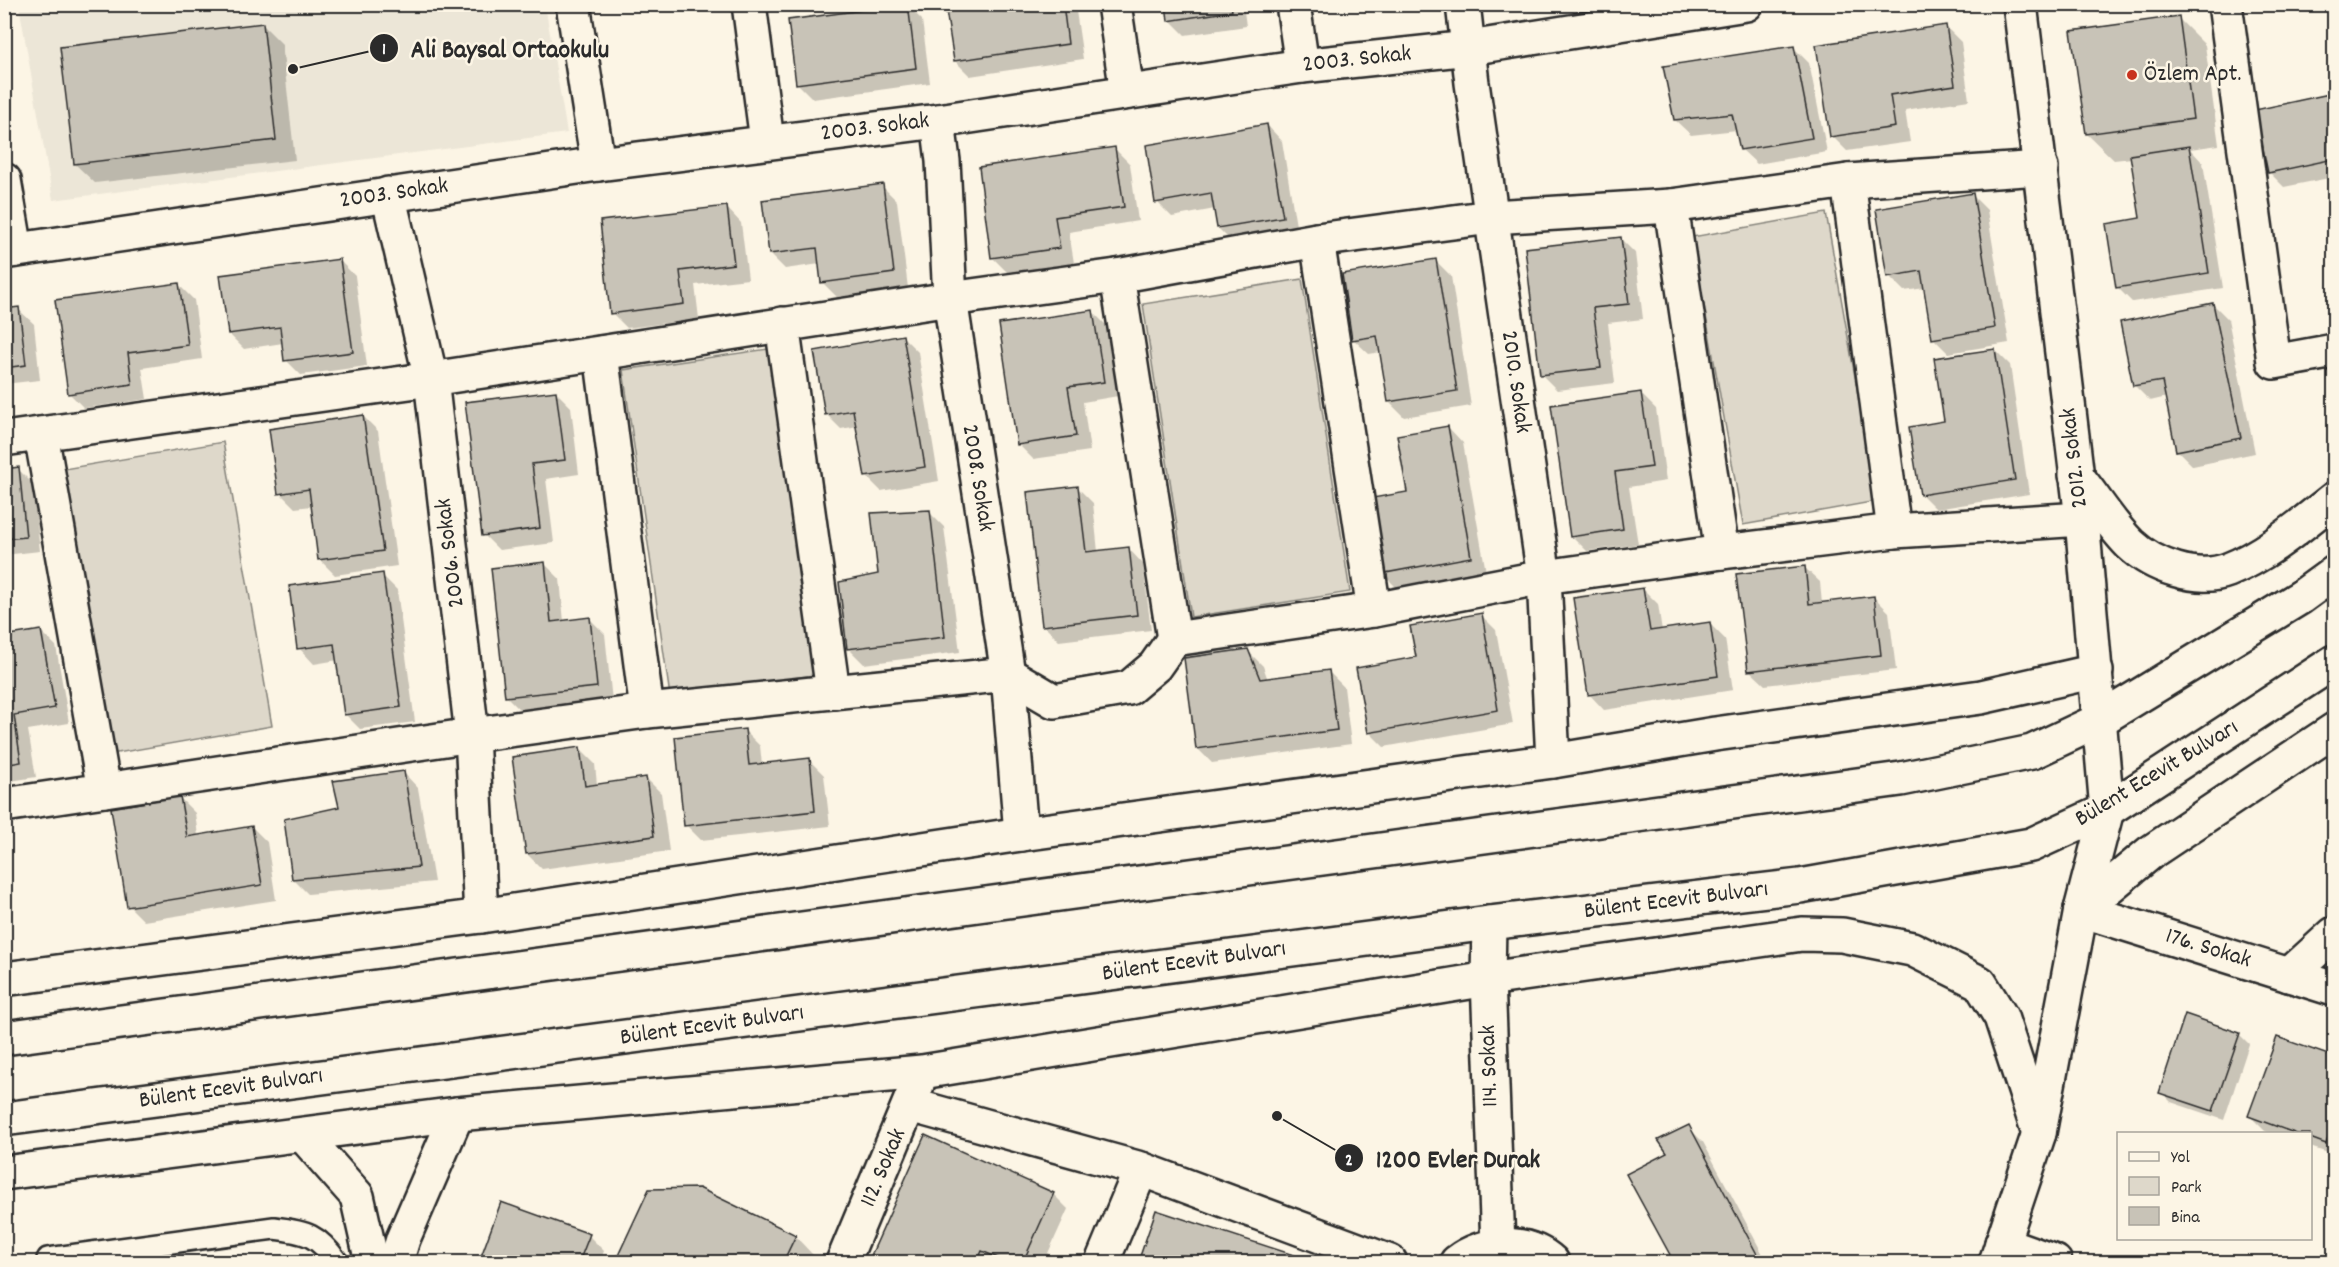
<svg xmlns="http://www.w3.org/2000/svg" width="2339" height="1267" font-family="Dekko,sans-serif">
  <rect width="100%" height="100%" fill="#fcf5e5"/>
  <filter id="ink" filterUnits="userSpaceOnUse"><feTurbulence type="fractalNoise" baseFrequency=".0167" numOctaves="2"/><feDisplacementMap in="SourceGraphic" scale="12" xChannelSelector="R" yChannelSelector="G"/><feConvolveMatrix kernelMatrix="1 2 1 2 8 2 1 2 1" color-interpolation-filters="sRGB"/></filter>
  <g filter="url(#ink)">
    <path fill="#ece6d7" d="M19,5h526l22,128 -514,67z"/>
    <g fill="#ded8ca" stroke="#84827a" stroke-width="1.5">
      <path d="M1826,213l51,288 -134,24 -51,-288z"/>
      <path d="M1302,279l48,313 -159,25 -48,-313z"/>
      <path d="M768,349l46,326 -144,21 -47,-326z"/>
      <path d="M223,442l49,284 -166,29 -48,-285z"/>
    </g>
    <g fill="#0003">
      <path d="M947,4h128l8,55 -113,17 -15,-15z"/>
      <path d="M1168,4h75l3,22 -61,9 -15,-15z"/>
      <path d="M907,5l15,15 8,63 -117,16 -15,-15z"/>
      <path d="M2178,18l27,27 14,100 -29,4 13,14 20,125 -91,14 -15,-15 25,-68 -10,-61 -18,2 -27,-26z"/>
      <path d="M263,25l19,19 13,116 -200,23 -20,-19z"/>
      <path d="M1946,27l15,15 8,58 -64,10 5,32 -63,9 -15,-15z"/>
      <path d="M1794,48l15,15 18,89 -70,12 -16,-15 -4,-19 -46,5 -16,-15z"/>
      <path d="M2334,95v82l-50,10 -15,-15 -13,-61z"/>
      <path d="M1267,125l15,16 15,91 -64,11 -15,-15 -3,-19 -43,8 -15,-15z"/>
      <path d="M1115,149l15,15 8,57 -69,11 5,31 -66,10 -15,-15 -13,-89z"/>
      <path d="M882,186l15,15 11,87 -71,9 -15,-15 -2,-18 -35,5 -15,-15z"/>
      <path d="M1972,195l15,15 22,133 -61,10 -15,-15 -8,-50 -21,3 -15,-15z"/>
      <path d="M726,207l15,16 7,56 -53,6 4,34 -72,9 -15,-15z"/>
      <path d="M1620,238l15,15 8,66 -35,4 7,60 -58,7 -15,-15z"/>
      <path d="M340,261l15,15 12,90 -66,9 -15,-15 -3,-17 -39,6 -15,-15z"/>
      <path d="M1436,261l15,15 20,130 -67,11 -15,-15 -8,-50 -12,2 -16,-15z"/>
      <path d="M179,285l15,15 8,59 -60,9 5,31 -63,9 -15,-15z"/>
      <path d="M2213,304l15,15 27,134 -62,13 -15,-15 -11,-54 -17,4 -15,-15z"/>
      <path d="M18,309l16,15 6,56 -36,4v-73z"/>
      <path d="M1093,312l15,15 10,69 -35,6 7,49 -57,8 -15,-15z"/>
      <path d="M903,337l15,15 21,129 -58,10 -15,-15 -8,-50 -17,3 -15,-15z"/>
      <path d="M1995,350l15,15 19,129 -93,15 -15,-15 25,-71z"/>
      <path d="M556,392l15,15 8,67 -33,5 8,64 -55,7 -15,-15z"/>
      <path d="M1641,394l15,15 10,72 -37,6 9,57 -51,7 -15,-15z"/>
      <path d="M363,416l15,15 19,135 -62,9 -15,-15 -8,-54 -17,2 -15,-15z"/>
      <path d="M1448,427l15,16 23,129 -89,16 -15,-15z"/>
      <path d="M18,469l15,15 7,67 -36,4v-85z"/>
      <path d="M1078,488l15,15 5,49 30,-4 15,16 8,66 -92,11 -15,-15z"/>
      <path d="M929,512l15,15 16,125 -96,12 -15,-15 -8,-65 38,-9z"/>
      <path d="M4,563l6,49 -6,1z"/>
      <path d="M545,564l15,15 4,43 26,-3 15,15 7,67 -91,10 -15,-15z"/>
      <path d="M1804,567l16,15 2,22 52,-7 15,15 7,58 -131,15 -16,-15z"/>
      <path d="M382,575l15,15 18,132 -55,7 -15,-15 -7,-54 -24,4 -15,-16z"/>
      <path d="M1643,589l15,15 4,27 48,-7 15,15 8,51 -129,20 -15,-16z"/>
      <path d="M1481,615l15,15 17,94 -129,23 -15,-15 49,-74z"/>
      <path d="M41,631l15,15 13,77 -41,7 8,47 -32,5v-145z"/>
      <path d="M1248,651l15,15 5,14 61,-8 15,15 7,57 -139,19 -15,-15z"/>
      <path d="M745,731l15,15 2,19 47,-5 15,15 6,51 -129,14 -15,-15z"/>
      <path d="M579,748l16,16 2,21 49,-7 15,15 8,58 -127,18 -15,-15z"/>
      <path d="M403,772l15,16 16,94 -126,12 -15,-15 48,-71z"/>
      <path d="M180,798l15,15 3,23 54,-9 15,15 9,58 -132,21 -15,-15z"/>
      <path d="M2239,1034l10,10 -25,76 -53,-18 -10,-10z"/>
      <path d="M2278,1038l56,21v96l-24,-8v-13h-38l-7,-3 -15,-15z"/>
      <path d="M1688,1127l15,15 64,120h-92l-47,-87 41,-21z"/>
      <path d="M650,1191l145,45 19,20 -3,6h-195z"/>
      <path d="M1053,1194l15,15 -24,53h-170l-3,-3z"/>
      <path d="M502,1204l87,32 15,15 -4,11h-120z"/>
      <path d="M1157,1212l156,50h-173z"/>
    </g>
    <g fill="#c8c3b7" stroke="#2b2b2b" stroke-width="1.5">
      <path d="M908,4l8,64 -120,16 -8,-64z"/>
      <path d="M945,4h118l5,40 -114,17z"/>
      <path d="M1166,4h65l1,7 -64,10z"/>
      <path d="M2179,16l14,103 -107,15 -15,-103z"/>
      <path d="M263,23l13,117 -202,24 -14,-117z"/>
      <path d="M1946,25l9,60 -65,10 5,32 -65,10 -14,-92z"/>
      <path d="M1794,46l18,92 -72,12 -8,-36 -58,6 -11,-54z"/>
      <path d="M2334,93v66l-66,14 -13,-63z"/>
      <path d="M1267,124l16,93 -66,11 -6,-35 -56,10 -9,-58z"/>
      <path d="M2189,146l20,127 -93,15 -10,-64 34,-6 -10,-63z"/>
      <path d="M1115,147l9,60 -69,10 5,31 -69,10 -12,-91z"/>
      <path d="M883,184l11,89 -73,10 -4,-35 -48,6 -7,-54z"/>
      <path d="M1973,193l22,135 -63,11 -11,-68 -34,6 -11,-68z"/>
      <path d="M727,206l7,58 -54,7 4,33 -74,10 -10,-93z"/>
      <path d="M1621,237l8,67 -36,4 8,60 -61,7 -15,-127z"/>
      <path d="M340,259l13,93 -69,9 -4,-34 -52,7 -8,-59z"/>
      <path d="M1436,259l21,132 -69,11 -11,-66 -25,4 -10,-66z"/>
      <path d="M179,283l9,62 -60,8 4,31 -64,10 -13,-94z"/>
      <path d="M2213,303l28,135 -65,13 -14,-70 -29,5 -13,-64z"/>
      <path d="M19,307l7,58 -22,3v-59z"/>
      <path d="M1093,310l11,72 -36,5 8,49 -59,9 -18,-121z"/>
      <path d="M903,335l22,132 -60,10 -12,-67 -28,5 -11,-64z"/>
      <path d="M1995,349l20,131 -95,15 -11,-68 35,-6 -10,-63z"/>
      <path d="M556,391l9,69 -33,4 8,64 -58,8 -17,-134z"/>
      <path d="M1641,392l11,75 -37,5 8,57 -53,8 -19,-132z"/>
      <path d="M363,415l20,136 -65,9 -9,-71 -31,5 -9,-65z"/>
      <path d="M1448,426l23,131 -91,17 -13,-75 40,-7 -10,-57z"/>
      <path d="M19,467l7,70 -22,2v-70z"/>
      <path d="M1078,486l8,66 43,-5 8,68 -95,11 -15,-134z"/>
      <path d="M930,510l15,127 -98,12 -8,-67 39,-8 -7,-61z"/>
      <path d="M545,562l6,60 39,-5 7,70 -92,10 -14,-129z"/>
      <path d="M1805,566l4,38 65,-8 7,59 -133,16 -12,-97z"/>
      <path d="M383,573l18,134 -57,8 -10,-71 -37,5 -8,-63z"/>
      <path d="M1643,588l7,43 60,-9 8,54 -130,19 -15,-97z"/>
      <path d="M1482,613l16,97 -130,23 -12,-65 60,-11 -6,-31z"/>
      <path d="M41,630l14,78 -41,7 7,47 -17,3v-129z"/>
      <path d="M1248,649l12,30 69,-9 8,60 -141,19 -12,-91z"/>
      <path d="M745,729l4,36 61,-7 5,53 -131,15 -9,-89z"/>
      <path d="M580,747l5,39 61,-9 8,59 -128,18 -14,-97z"/>
      <path d="M404,771l15,96 -127,12 -8,-60 55,-12 -6,-26z"/>
      <path d="M180,796l7,41 65,-11 10,59 -135,22 -16,-99z"/>
      <path d="M2185,1014l55,19 -27,78 -54,-18z"/>
      <path d="M2277,1037l57,20v63l-8,24 -16,-6v-4h-13l-49,-18z"/>
      <path d="M1689,1125l70,133 -10,4h-75l-48,-88 41,-21 -9,-13z"/>
      <path d="M925,1135l129,58 -31,69h-16l-25,-11 -5,11h-101l-7,-2z"/>
      <path d="M699,1188l97,47 -13,27h-168l34,-73z"/>
      <path d="M501,1202l89,32 -11,28h-100z"/>
      <path d="M1156,1210l159,52h-177z"/>
    </g>
    <g fill="none" stroke-linecap="round" stroke-linejoin="round">
      <g stroke="#2b2b2b" stroke-width="26">
        <path id="lane" d="M48,1259l226,-31c33,4 44,7 63,34"/>
      </g>
      <g stroke="#2b2b2b" stroke-width="38">
        <g id="street">
          <path d="M573,4l25,160"/>
          <path d="M749,4l18,137"/>
          <path d="M1114,4l13,88"/>
          <path d="M1293,4l9,62"/>
          <path d="M1463,4l9,79 72,494 9,184"/>
          <path d="M2225,4l49,358 60,-11"/>
          <path d="M938,121l5,40 7,138 58,375 13,160"/>
          <path d="M4,180l12,70"/>
          <path d="M1848,181l46,350"/>
          <path d="M388,194l43,185 41,356 9,181"/>
          <path d="M1671,206l51,346"/>
          <path d="M1317,240l57,370"/>
          <path d="M4,252l594,-88 340,-43 364,-55 167,-18 277,-44"/>
          <path d="M1117,276l57,363"/>
          <path d="M782,324l51,368"/>
          <path d="M601,353l46,358"/>
          <path d="M41,434l63,356"/>
          <path d="M4,439l427,-60 519,-80 167,-23 200,-36 174,-23 180,-11 177,-25 193,-13"/>
          <path d="M4,805l468,-70 175,-24 361,-37 46,27 75,-13 26,-22 19,-27 200,-29 170,-33 178,-25 172,-21 188,-12"/>
          <path d="M2081,910l253,79"/>
          <path d="M1489,923l-1,56 10,267"/>
          <path d="M2289,975l45,-41"/>
          <path d="M910,1105l231,64 249,93"/>
          <path d="M304,1136l53,60 15,66"/>
          <path d="M2002,1243l53,19"/>
          <path d="M396,1262l7,-23 54,-125"/>
          <path d="M843,1262l74,-177"/>
          <path d="M1102,1262l39,-93"/>
          <path d="M1457,1262c26,-20 69,-24 95,0"/>
        </g>
      </g>
      <g stroke="#2b2b2b" stroke-width="38">
        <g id="secondary">
          <path d="M2076,475c18,22 34,49 54,69 23,22 67,38 98,26 39,-15 74,-46 106,-71"/>
          <path d="M2081,910l70,-58 183,-122"/>
          <path d="M4,979l477,-63 540,-82 532,-73 162,-27 266,-37 115,-26"/>
          <path d="M4,1038l1897,-259 131,-27 66,-31 203,-124 33,-24"/>
          <path d="M4,1119l1485,-196 311,-37 231,-41 76,-35 227,-148"/>
          <path d="M4,1173l453,-59 465,-42 566,-93 314,-45 40,1 70,14 68,34 21,34 38,116"/>
          <path d="M1996,1262l43,-129 42,-223 26,-100 -25,-291 -62,-515"/>
        </g>
      </g>
      <use href="#lane" stroke="#fcf5e5" stroke-width="21"/>
      <use href="#street" stroke="#fcf5e5" stroke-width="33"/>
      <use href="#secondary" stroke="#fcf5e5" stroke-width="33"/>
    </g>
  </g>
  <circle fill="#c8321e" stroke="#fcf5e5" stroke-width="2" cx="2132" cy="75" r="6"/>
  <g text-anchor="middle" dominant-baseline="central" stroke-width="5" stroke-linejoin="round" paint-order="stroke">
    <g font-size="24" fill="#2b2b2b" stroke="#fcf5e5">
      <text transform="translate(1357 60) rotate(-6)">2003. Sokak</text>
      <text transform="translate(875 128) rotate(-7)">2003. Sokak</text>
      <text transform="translate(394 194) rotate(-8)">2003. Sokak</text>
      <text transform="translate(1515 382) rotate(82)">2010. Sokak</text>
      <text transform="translate(2075 458) rotate(-97)">2012. Sokak</text>
      <text transform="translate(977 478) rotate(81)">2008. Sokak</text>
      <text transform="translate(451 553) rotate(-97)">2006. Sokak</text>
      <text transform="translate(2157 774) rotate(-31)">Bülent Ecevit Bulvarı</text>
      <text transform="translate(1676 901) rotate(-7)">Bülent Ecevit Bulvarı</text>
      <text transform="translate(2208 949) rotate(17)">176. Sokak</text>
      <text transform="translate(1194 962) rotate(-8)">Bülent Ecevit Bulvarı</text>
      <text transform="translate(712 1026) rotate(-8)">Bülent Ecevit Bulvarı</text>
      <text transform="translate(1490 1066) rotate(-92)">114. Sokak</text>
      <text transform="translate(231 1089) rotate(-8)">Bülent Ecevit Bulvarı</text>
      <text transform="translate(884 1168) rotate(-67)">112. Sokak</text>
    </g>
    <g font-size="24" fill="#2b2b2b" stroke="#fcf5e5" text-anchor="start">
      <text x="2144" y="75">Özlem Apt.</text>
    </g>
  </g>
  <path fill="none" stroke="#2b2b2b" stroke-width="2" d="M293 69L384 48M1277 1116L1349 1158"/>
  <g fill="#2b2b2b" stroke="#fcf5e5" stroke-width="2">
    <circle cx="293" cy="69" r="6"/>
    <circle cx="1277" cy="1116" r="6"/>
    <circle cx="384" cy="48" r="15"/>
    <circle cx="1349" cy="1158" r="15"/>
  </g>
  <g font-size="18" text-anchor="middle" font-weight="bold" fill="#fff">
    <text x="384" y="54">1</text>
    <text x="1349" y="1165">2</text>
  </g>
  <g font-size="26" text-anchor="middle" font-weight="bold" fill="#2b2b2b" stroke="#fcf5e5" stroke-width="5" stroke-linejoin="round" paint-order="stroke">
    <text x="510" y="57">Ali Baysal Ortaokulu</text>
    <text x="1458" y="1167">1200 Evler Durak</text>
  </g>
  <rect width="2339" height="1267" fill="none" stroke="#fcf5e5" stroke-width="24"/>
  <rect x="12" y="12" width="2315" height="1243" fill="none" stroke="#2b2b2b" stroke-width="2" filter="url(#ink)"/>
  <rect x="2117" y="1132" width="195" height="108" fill="#fcf5e5" stroke="#a8a49b" stroke-width="1.5"/>
  <rect x="2129" y="1152" width="30" height="9" fill="#fcf5e5" stroke="#a8a49b" stroke-width="1.5"/>
  <text x="2171" y="1162" font-size="18" fill="#2b2b2b">Yol</text>
  <rect x="2129" y="1177" width="30" height="18" fill="#ded8ca" stroke="#a8a49b" stroke-width="1.5"/>
  <text x="2171" y="1192" font-size="18" fill="#2b2b2b">Park</text>
  <rect x="2129" y="1207" width="30" height="18" fill="#c8c3b7" stroke="#a8a49b" stroke-width="1.5"/>
  <text x="2171" y="1222" font-size="18" fill="#2b2b2b">Bina</text>
</svg>
